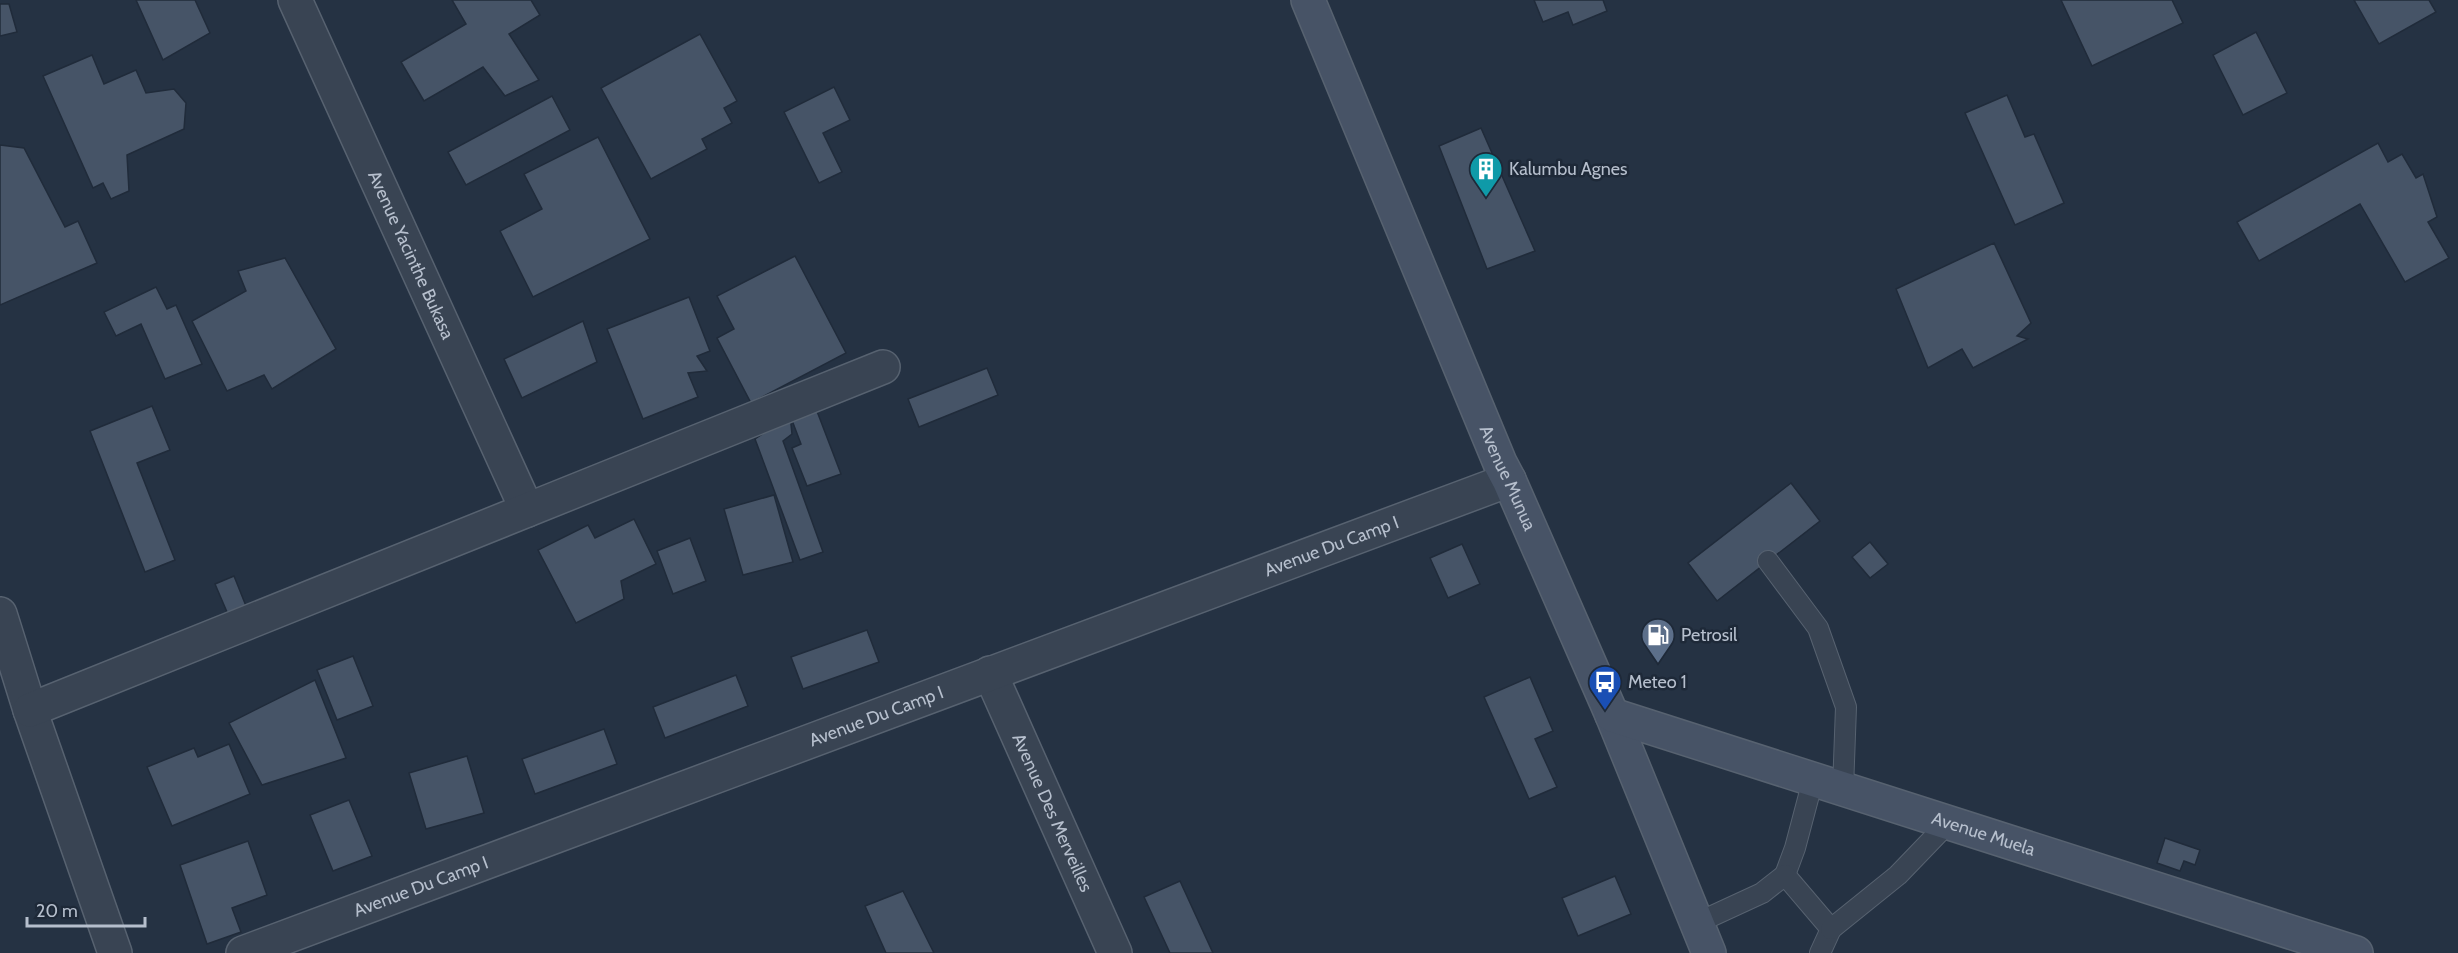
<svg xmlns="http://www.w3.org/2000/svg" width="2458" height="953" font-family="Cabin,sans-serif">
  <rect width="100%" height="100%" fill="#253243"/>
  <g fill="#465467" stroke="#202b3a" stroke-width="1.5">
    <path d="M136,0h59l15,33 -47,27z"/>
    <path d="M452,0h79l9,15 -31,19 30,46 -34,16 -22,-29 -59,34 -23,-39 65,-38z"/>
    <path d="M1534,0h69l4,11 -34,14 -5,-13 -25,10z"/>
    <path d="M2061,0h111l11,23 -91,43z"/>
    <path d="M2354,0h75l7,12 -57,32z"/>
    <path d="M0,4h9l8,28 -17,4z"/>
    <path d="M2256,32l31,61 -44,22 -30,-60z"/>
    <path d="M700,34l37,67 -13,7 8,15 -30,16 5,10 -56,30 -50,-91z"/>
    <path d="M92,55l12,29 32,-14 10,23 28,-4 12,14 -2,26 -57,26 2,36 -18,8 -8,-16 -10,5 -50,-112z"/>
    <path d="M834,87l16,33 -27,13 19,39 -23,11 -35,-71z"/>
    <path d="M2007,95l18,42 9,-3 30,69 -49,22 -50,-112z"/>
    <path d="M552,96l18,34 -104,55 -18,-33z"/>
    <path d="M1481,128l54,123 -48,18 -48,-123z"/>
    <path d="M598,137l52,102 -117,58 -33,-66 42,-22 -18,-35z"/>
    <path d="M2378,143l10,19 14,-8 14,24 7,-4 14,43 -9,5 21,36 -44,24 -45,-78 -101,57 -22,-39z"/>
    <path d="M0,145l24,3 41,79 13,-6 19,42 -97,42z"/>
    <path d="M1994,243l37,80 -14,13 11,3 -55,29 -11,-19 -34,19 -32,-79z"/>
    <path d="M795,256l51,97 -95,50 -34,-65 17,-9 -17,-33z"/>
    <path d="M285,258l51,91 -64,40 -8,-14 -37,16 -35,-70 54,-30 -8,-20z"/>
    <path d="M156,287l11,22 9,-4 26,59 -37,15 -24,-55 -25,12 -12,-24z"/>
    <path d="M689,297l21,54 -13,5 10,15 -19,2 10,24 -55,22 -36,-90z"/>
    <path d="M583,321l14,41 -75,36 -18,-39z"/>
    <path d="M987,368l11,27 -79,32 -11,-28z"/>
    <path d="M152,406l18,44 -33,13 38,97 -30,12 -55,-141z"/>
    <path d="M815,406l26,68 -34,12 -15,-38 9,-4 -11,-29z"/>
    <path d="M790,415l2,19 -9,7 40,111 -23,8 -45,-121z"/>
    <path d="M1791,483l29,38 -103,80 -29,-38z"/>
    <path d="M774,495l19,67 -50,13 -19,-66z"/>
    <path d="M634,519l22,45 -35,17 3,18 -48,24 -38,-73 50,-25 7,13z"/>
    <path d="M690,538l16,43 -33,13 -16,-43z"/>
    <path d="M1870,542l18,22 -18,14 -18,-21z"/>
    <path d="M1462,544l18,40 -32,14 -18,-40z"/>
    <path d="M234,576l14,35 -18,8 -15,-35z"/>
    <path d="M867,630l12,32 -76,27 -12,-32z"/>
    <path d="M353,656l20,50 -36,14 -20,-50z"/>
    <path d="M736,675l12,31 -83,32 -12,-31z"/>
    <path d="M1530,677l23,54 -18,8 22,48 -28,12 -45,-102z"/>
    <path d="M315,680l31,78 -84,27 -33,-62z"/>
    <path d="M604,729l13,35 -82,30 -13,-35z"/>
    <path d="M229,744l21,50 -78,32 -25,-59 47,-19 4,9z"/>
    <path d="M467,756l17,57 -58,16 -17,-56z"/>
    <path d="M349,800l23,56 -39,15 -23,-56z"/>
    <path d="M2165,838l35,12 -5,15 -11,-4 -4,10 -23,-8z"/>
    <path d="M248,841l19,54 -35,13 9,24 -34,12 -27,-79z"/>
    <path d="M1615,876l16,38 -53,22 -16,-38z"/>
    <path d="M1180,881l33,72h-43l-26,-56z"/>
    <path d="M903,891l31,62h-48l-21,-47z"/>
  </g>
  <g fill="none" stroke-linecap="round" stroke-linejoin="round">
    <g stroke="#576270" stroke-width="22">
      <g id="lane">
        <path d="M1768,561l50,67 28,79 -3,82"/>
        <path d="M1785,875l10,-27 18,-68"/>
        <path d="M1697,923l65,-30 23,-18 46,54 -11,24"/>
        <path d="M1831,929l67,-54 51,-53"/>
      </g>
    </g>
    <g stroke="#576270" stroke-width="36">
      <g id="street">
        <path id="s1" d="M295,0l232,510"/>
        <path d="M0,614l30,96 85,243"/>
        <path id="s2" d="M990,673l125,280"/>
        <path d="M30,710l853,-343"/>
        <path id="s3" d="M243,953l1266,-473"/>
      </g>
    </g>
    <g stroke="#576270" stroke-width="36">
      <g id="secondary">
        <path id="s4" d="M1308,0l192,463 9,17 103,235 97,238"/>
        <path id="s5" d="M1612,715l744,238"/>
      </g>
    </g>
    <use href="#lane" stroke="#394453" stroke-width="20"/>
    <use href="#street" stroke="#394453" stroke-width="33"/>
    <use href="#secondary" stroke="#475366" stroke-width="33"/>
  </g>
  <defs>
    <g id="building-pin" transform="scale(1.725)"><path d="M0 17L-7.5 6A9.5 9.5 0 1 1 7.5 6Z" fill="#0f9aa8" stroke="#1e2938"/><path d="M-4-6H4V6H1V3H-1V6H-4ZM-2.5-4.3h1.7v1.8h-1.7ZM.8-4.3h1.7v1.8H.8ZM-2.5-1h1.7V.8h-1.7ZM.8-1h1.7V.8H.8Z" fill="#fff"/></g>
    <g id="fuel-pin" transform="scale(1.725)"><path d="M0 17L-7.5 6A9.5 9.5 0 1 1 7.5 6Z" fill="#5c6f8a" stroke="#1e2938"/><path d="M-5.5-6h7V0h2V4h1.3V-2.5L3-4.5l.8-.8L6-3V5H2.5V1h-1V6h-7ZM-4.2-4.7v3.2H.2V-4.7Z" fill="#fff"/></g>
    <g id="bus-pin" transform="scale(1.725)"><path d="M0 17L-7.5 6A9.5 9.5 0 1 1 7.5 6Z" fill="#1a4fb4" stroke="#1e2938"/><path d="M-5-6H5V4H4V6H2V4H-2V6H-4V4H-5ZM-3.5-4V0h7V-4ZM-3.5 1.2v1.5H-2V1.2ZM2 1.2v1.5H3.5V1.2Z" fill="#fff"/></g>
  </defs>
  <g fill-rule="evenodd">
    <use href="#building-pin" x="1486" y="169"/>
    <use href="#fuel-pin" x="1658" y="635"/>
    <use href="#bus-pin" x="1605" y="682"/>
  </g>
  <g text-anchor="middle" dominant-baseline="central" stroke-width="5" stroke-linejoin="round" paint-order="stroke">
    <g font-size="18" fill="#b6bfcd" stroke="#1e2938" text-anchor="start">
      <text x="1509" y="169">Kalumbu Agnes</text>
      <text x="1681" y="635">Petrosil</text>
      <text x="1628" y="682">Meteo 1</text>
    </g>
    <g font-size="18" fill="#b6bfcd" stroke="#1e2938">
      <text stroke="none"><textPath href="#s1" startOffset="280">Avenue Yacinthe Bukasa</textPath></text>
      <text stroke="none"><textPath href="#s4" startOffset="518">Avenue Munua</textPath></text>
      <text stroke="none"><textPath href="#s3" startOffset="1162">Avenue Du Camp I</textPath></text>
      <text stroke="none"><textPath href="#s3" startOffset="676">Avenue Du Camp I</textPath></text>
      <text stroke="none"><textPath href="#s2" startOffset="153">Avenue Des Merveilles</textPath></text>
      <text stroke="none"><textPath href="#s5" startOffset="390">Avenue Muela</textPath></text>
      <text stroke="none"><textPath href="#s3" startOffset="190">Avenue Du Camp I</textPath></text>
    </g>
  </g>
  <path d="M27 917v9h118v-9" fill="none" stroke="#b6bfcd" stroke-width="3"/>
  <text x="36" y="917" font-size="18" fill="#b6bfcd" stroke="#1e2938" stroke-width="4.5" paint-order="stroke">20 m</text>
</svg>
